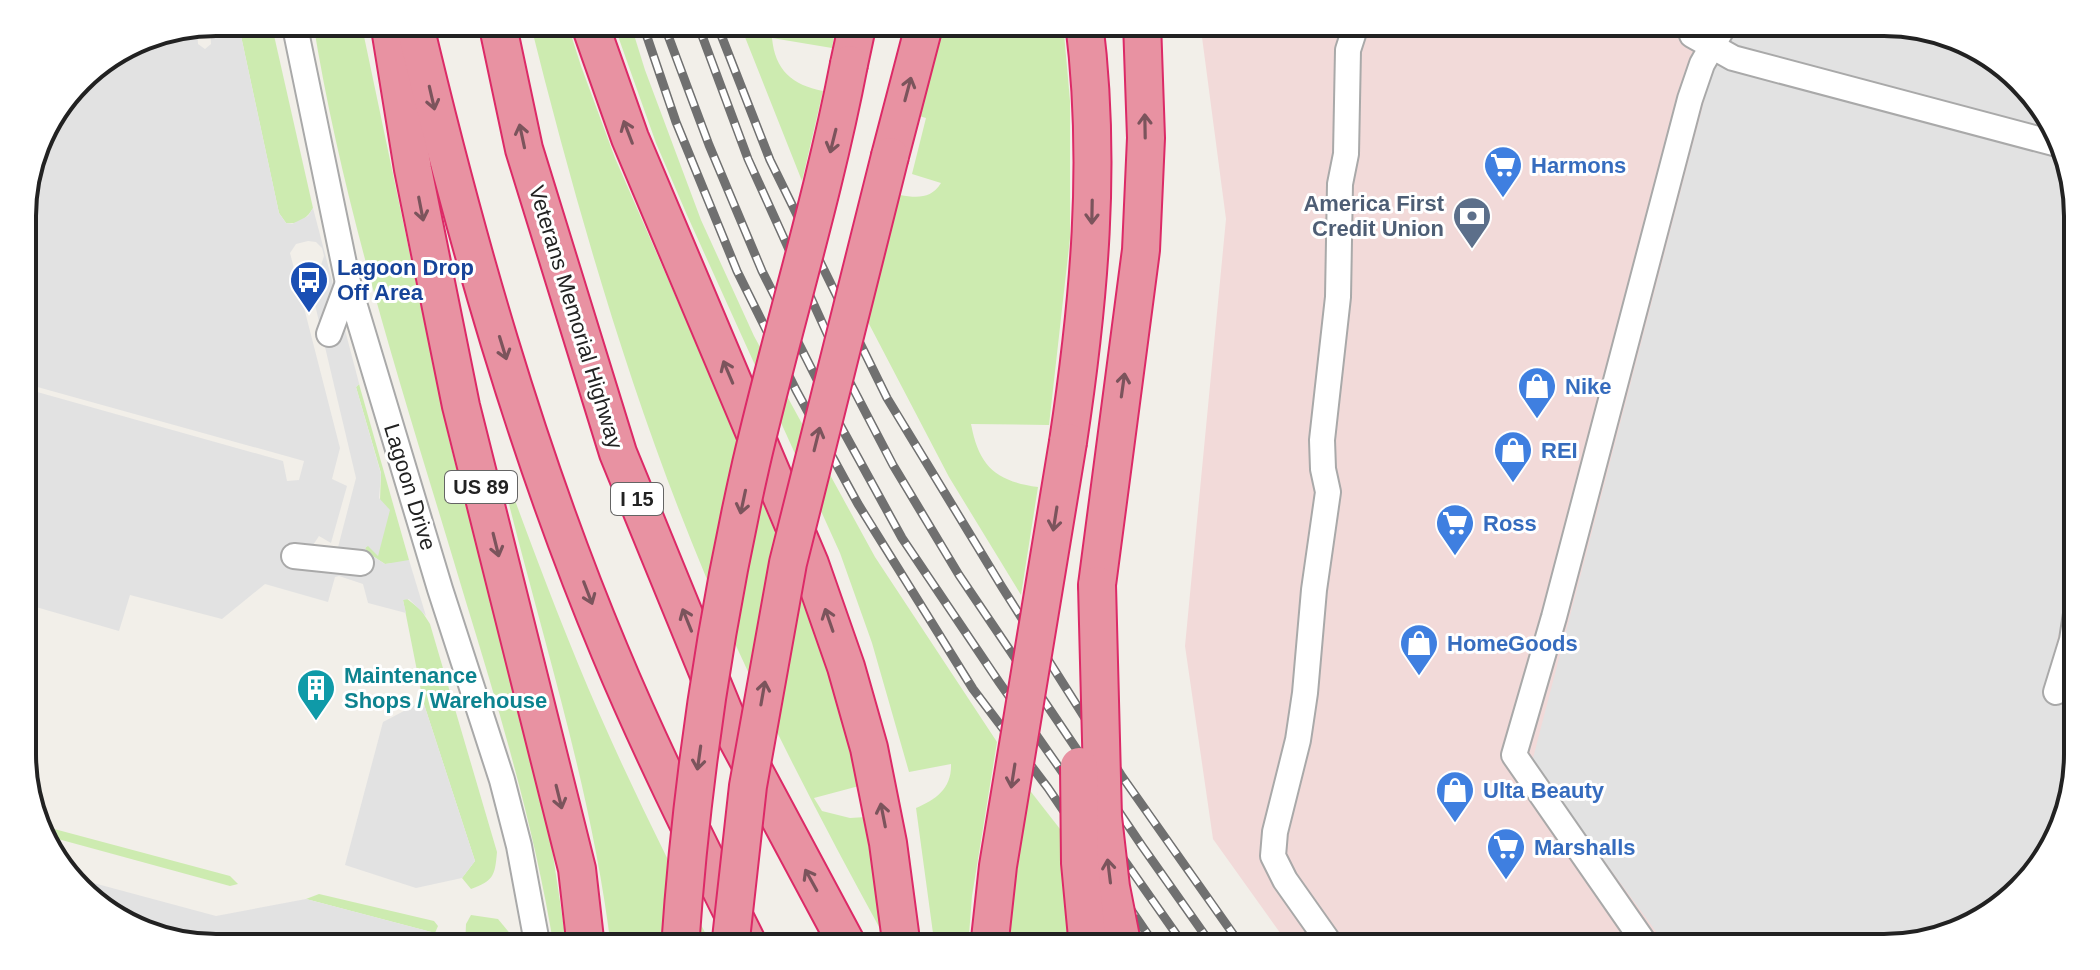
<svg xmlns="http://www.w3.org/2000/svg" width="2100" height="970" font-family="Helvetica,sans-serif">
  <rect width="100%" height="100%" fill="#f2efe9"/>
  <path fill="#f2dad9" d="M1200,22h684l75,15 79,61 38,93 2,564 -15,74 -71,86 -95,33h-606l-78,-109 -28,-193 41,-427z"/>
  <g fill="#cdebb0">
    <path d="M238,22h33l42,186c-6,10 -14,17 -27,15l-7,-10z"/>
    <path d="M313,22h48l88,418 99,382 19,126h-13c-19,-118 -53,-232 -88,-346 -57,-192 -121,-382 -153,-580z"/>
    <path d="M530,22h37l14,44 34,92 97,222 97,235 22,60 28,111 -45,12 8,13 28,7 16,-1 18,119c-64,-117 -126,-235 -178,-359 -75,-179 -129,-367 -176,-555z"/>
    <path d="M613,22h17l15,48 56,150 53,116 121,221 122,185 -25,154 -4,52h-33l-19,-140c20,-8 36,-20 35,-44l-42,8 -37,-129 -32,-90 -153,-338 -31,-72z"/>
    <path d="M739,22h97l-4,26 -60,-10c3,32 20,47 51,53l-21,90z"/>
    <path d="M942,22h121l7,79v137l-21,187 -78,-1c8,42 24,57 67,63l-17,108 -72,-118 -81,-155 32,-127c17,3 31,4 41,-12l-29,-9 14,-56 -7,-2z"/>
    <path d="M359,384l50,176 -1,2 -23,2 -17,-11 -3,-5 3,-3 10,10 3,-82 -25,-86z"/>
    <path d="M502,476h4c29,79 59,159 93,237 35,80 74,158 114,235h-102c-19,-160 -71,-316 -109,-472z"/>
    <path d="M406,598l15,12 9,14 67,228c-2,23 -3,29 -26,37l-9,-11 13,-17 -52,-160 -20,-101z"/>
    <path d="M1028,788l32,41 11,119h-64z"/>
    <path d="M43,826l187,50 8,8 -8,2 -183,-50z"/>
    <path d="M319,894l115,27 4,5 -3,7 -129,-34z"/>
    <path d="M471,915l27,4 24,29h-57l1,-24z"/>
  </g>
  <g fill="#e2e2e2" fill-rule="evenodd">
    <path d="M238,22l41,191 7,10 6,1 16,-8 5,-8 47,179 -1,-3 -3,3 25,87 -2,24 11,12 -12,46 -10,-10 -3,2 3,5 17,11 24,-4 17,56 -17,-17 -6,1 3,13 -38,-10 -5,-19 -24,-8 -4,1 -7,25 -63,-18 -43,35 -92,-24 -11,36 -90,-26 -6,14v-231l260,73 4,20 12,-1 5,-19 -281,-78 -1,-181 20,-72 46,-60 54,-33 55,-11 1,18 7,5 6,-5 -1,-21zM308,241l8,1 6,6 2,8 -12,36 44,186 -20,77 -20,-6 -3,-4 6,-9 12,7 16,-57 -15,-7 8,-31 -50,-195 6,-9z"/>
    <path d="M1740,22h144l75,15 79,61 38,93 1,368 -28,115 29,12v69l-15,74 -71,86 -95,33h-229l-136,-186 182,-699z"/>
    <path d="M423,701l52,160 -13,17 -46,10 -71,-23 38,-143z"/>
    <path d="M86,881l130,35 90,-17 129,34 24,15h-240l-3,-7 -25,-7 -5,1 -3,7 -37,-8 3,-8 -3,-6 -10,-3 -8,6 -44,-34z"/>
  </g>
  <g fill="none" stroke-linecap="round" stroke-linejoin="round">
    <g stroke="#a9a9a9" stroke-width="28">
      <g id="minor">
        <path d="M294,22l54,261 92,306 62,191 17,66 19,102"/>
        <path d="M1692,35l41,23 324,86"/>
        <path d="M329,334l19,-51"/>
        <path d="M294,556l67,7"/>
        <path d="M2056,692l16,-52 6,-39"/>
        <path d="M1333,948l-48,-68 -12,-24 2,-24 23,-92 7,-47 9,-103 14,-98 -5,-23 -1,-29 16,-143 2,-113 6,-30 2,-104 9,-28"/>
        <path d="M1648,948l-134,-193 40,-138 136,-518 12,-35 24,-42"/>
      </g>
    </g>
    <g stroke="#dc2a67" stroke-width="40">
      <g id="highway">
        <path d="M389,22l24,147 48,237 116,463 9,79"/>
        <path d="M414,22c51,214 111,427 196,630 42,101 91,198 140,296"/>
        <path d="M497,22l27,127 94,304 111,271 120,224"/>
        <path d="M589,22l41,116 180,426 36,103 23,81 19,95 14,105"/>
        <path d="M849,64l9,-42"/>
        <path d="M890,156l35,-134"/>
        <path d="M1068,442c21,-139 34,-279 16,-420"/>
        <path d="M1097,585l44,-335 5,-112 -4,-116"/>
      </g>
    </g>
    <use href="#minor" stroke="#fff" stroke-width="24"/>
    <use href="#highway" stroke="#e892a2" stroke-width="36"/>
    <g stroke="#707070" stroke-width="9">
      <g id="rail">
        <path d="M642,22l34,100 61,149 59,119 62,114 115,185 75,99 109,160"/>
        <path d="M663,22l46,123 53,126 78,154 62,113 97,144 187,266"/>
        <path d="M697,22l51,137 96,212 49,94 66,110 183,271 72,102"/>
        <path d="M716,22l54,138 117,238 115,189 119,188 122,173"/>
      </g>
    </g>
    <use href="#rail" stroke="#fff" stroke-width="6" stroke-dasharray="18" stroke-linecap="butt"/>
    <g stroke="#dc2a67" stroke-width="40" stroke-linecap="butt">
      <g id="highway-bridge">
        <path d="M1097,585l6,232 8,70 12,61"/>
        <path d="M1079,766l1,97 8,85"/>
        <path d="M680,948c11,-163 35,-325 71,-484 31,-134 72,-265 98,-400"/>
        <path d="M730,948l18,-162 40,-223 102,-407"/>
        <path d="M989,948l9,-82 70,-424"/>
      </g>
    </g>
    <use href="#highway-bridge" stroke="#e892a2" stroke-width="36"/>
  </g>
  <defs><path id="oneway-shaft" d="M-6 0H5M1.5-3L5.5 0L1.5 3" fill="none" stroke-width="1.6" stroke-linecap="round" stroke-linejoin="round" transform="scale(2)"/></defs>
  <g stroke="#7b545c">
    <use href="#oneway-shaft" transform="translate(908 89) rotate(-75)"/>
    <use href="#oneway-shaft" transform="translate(432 98) rotate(77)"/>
    <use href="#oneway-shaft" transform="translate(1145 126) rotate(-91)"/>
    <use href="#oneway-shaft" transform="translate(628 132) rotate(-111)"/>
    <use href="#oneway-shaft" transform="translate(522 136) rotate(-102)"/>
    <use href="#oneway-shaft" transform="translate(833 141) rotate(104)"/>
    <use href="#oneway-shaft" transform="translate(421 209) rotate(79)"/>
    <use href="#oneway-shaft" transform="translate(1092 212) rotate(91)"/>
    <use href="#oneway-shaft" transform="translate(503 348) rotate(73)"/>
    <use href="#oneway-shaft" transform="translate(728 372) rotate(-113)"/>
    <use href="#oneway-shaft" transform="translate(1123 385) rotate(-82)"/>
    <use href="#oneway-shaft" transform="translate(817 439) rotate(-76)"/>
    <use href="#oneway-shaft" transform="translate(743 502) rotate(102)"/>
    <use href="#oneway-shaft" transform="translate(1055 519) rotate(99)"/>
    <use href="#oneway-shaft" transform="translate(496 545) rotate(76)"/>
    <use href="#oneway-shaft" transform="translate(588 593) rotate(69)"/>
    <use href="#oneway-shaft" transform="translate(687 620) rotate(-112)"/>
    <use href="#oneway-shaft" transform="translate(829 620) rotate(-109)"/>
    <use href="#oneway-shaft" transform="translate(763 693) rotate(-80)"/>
    <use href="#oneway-shaft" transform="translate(699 758) rotate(98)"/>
    <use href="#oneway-shaft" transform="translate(1013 776) rotate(99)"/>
    <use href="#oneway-shaft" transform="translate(559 797) rotate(76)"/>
    <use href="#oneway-shaft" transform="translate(883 815) rotate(-101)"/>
    <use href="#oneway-shaft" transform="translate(1109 871) rotate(-97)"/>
    <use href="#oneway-shaft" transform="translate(811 880) rotate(-119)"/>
  </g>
  <defs>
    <g id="supermarket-pin" transform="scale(2)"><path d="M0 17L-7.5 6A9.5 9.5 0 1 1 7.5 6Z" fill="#3f7fe0" stroke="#fff"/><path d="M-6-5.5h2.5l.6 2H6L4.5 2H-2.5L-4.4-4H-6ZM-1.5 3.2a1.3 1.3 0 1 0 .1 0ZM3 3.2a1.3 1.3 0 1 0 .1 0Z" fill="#fff"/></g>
    <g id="bank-pin" transform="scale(2)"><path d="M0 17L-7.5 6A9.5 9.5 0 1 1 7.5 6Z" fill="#5c6f8a" stroke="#fff"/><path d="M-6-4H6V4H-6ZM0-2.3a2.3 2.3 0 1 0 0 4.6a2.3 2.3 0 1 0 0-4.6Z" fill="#fff"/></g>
    <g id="bus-pin" transform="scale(2)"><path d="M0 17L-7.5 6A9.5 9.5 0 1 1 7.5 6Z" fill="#1a4fb4" stroke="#fff"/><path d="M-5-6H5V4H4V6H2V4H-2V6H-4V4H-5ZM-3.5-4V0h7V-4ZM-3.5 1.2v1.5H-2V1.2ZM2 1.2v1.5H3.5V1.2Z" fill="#fff"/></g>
    <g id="shop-pin" transform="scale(2)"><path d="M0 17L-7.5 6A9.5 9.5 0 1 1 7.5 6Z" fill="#3f7fe0" stroke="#fff"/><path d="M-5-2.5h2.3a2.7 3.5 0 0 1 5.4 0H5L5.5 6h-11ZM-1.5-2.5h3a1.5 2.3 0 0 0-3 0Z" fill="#fff"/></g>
    <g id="building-pin" transform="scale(2)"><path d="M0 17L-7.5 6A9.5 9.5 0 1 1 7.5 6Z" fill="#0f9aa8" stroke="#fff"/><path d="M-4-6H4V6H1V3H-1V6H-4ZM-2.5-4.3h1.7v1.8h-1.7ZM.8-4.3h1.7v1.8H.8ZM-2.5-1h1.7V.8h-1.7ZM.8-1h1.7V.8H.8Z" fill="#fff"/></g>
  </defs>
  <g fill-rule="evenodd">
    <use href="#supermarket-pin" x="1503" y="165"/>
    <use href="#bank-pin" x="1472" y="216"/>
    <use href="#bus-pin" x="309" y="280"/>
    <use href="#shop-pin" x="1537" y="386"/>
    <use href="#shop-pin" x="1513" y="450"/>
    <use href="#supermarket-pin" x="1455" y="523"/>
    <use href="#shop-pin" x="1419" y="643"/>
    <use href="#building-pin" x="316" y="688"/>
    <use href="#shop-pin" x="1455" y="790"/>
    <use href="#supermarket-pin" x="1506" y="847"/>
  </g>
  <g text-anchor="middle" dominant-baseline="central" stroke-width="6" stroke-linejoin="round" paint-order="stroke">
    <g fill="#fff" stroke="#646464" stroke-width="2">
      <rect x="445" y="471" width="72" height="32" rx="6"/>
      <rect x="611" y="483" width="52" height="32" rx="6"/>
    </g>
    <g font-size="20" font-weight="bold" fill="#222">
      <text x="481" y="487">US 89</text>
      <text x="637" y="499">I 15</text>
    </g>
    <g font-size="22" font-weight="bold" fill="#366cbe" stroke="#fff" text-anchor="start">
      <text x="1531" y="165">Harmons</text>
      <text x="1565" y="386">Nike</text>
      <text x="1541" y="450">REI</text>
      <text x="1483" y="523">Ross</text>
      <text x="1447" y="643">HomeGoods</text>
      <text x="1483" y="790">Ulta Beauty</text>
      <text x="1534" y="847">Marshalls</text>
    </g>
    <g font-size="22" font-weight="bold" fill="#4e5e75" stroke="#fff" text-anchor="end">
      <text x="1444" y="203">America First<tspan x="1444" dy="25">Credit Union</tspan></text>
    </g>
    <g font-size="22" font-weight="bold" fill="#164399" stroke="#fff" text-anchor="start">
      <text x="337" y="267">Lagoon Drop<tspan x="337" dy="25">Off Area</tspan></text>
    </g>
    <g font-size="22" fill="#222" stroke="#fff">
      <text transform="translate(576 317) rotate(73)">Veterans Memorial Highway</text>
      <text transform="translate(410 487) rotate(73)">Lagoon Drive</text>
    </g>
    <g font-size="22" font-weight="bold" fill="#0d838f" stroke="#fff" text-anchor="start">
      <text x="344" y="675">Maintenance<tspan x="344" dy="25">Shops / Warehouse</tspan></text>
    </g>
  </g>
  <path d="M0 0H2100V970H0ZM216 36H1884A180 180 0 0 1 2064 216V754A180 180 0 0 1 1884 934H216A180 180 0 0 1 36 754V216A180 180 0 0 1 216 36Z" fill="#fff" fill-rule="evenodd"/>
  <path fill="none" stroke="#222" stroke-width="4" d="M216 36H1884A180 180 0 0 1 2064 216V754A180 180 0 0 1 1884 934H216A180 180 0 0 1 36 754V216A180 180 0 0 1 216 36Z"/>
</svg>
